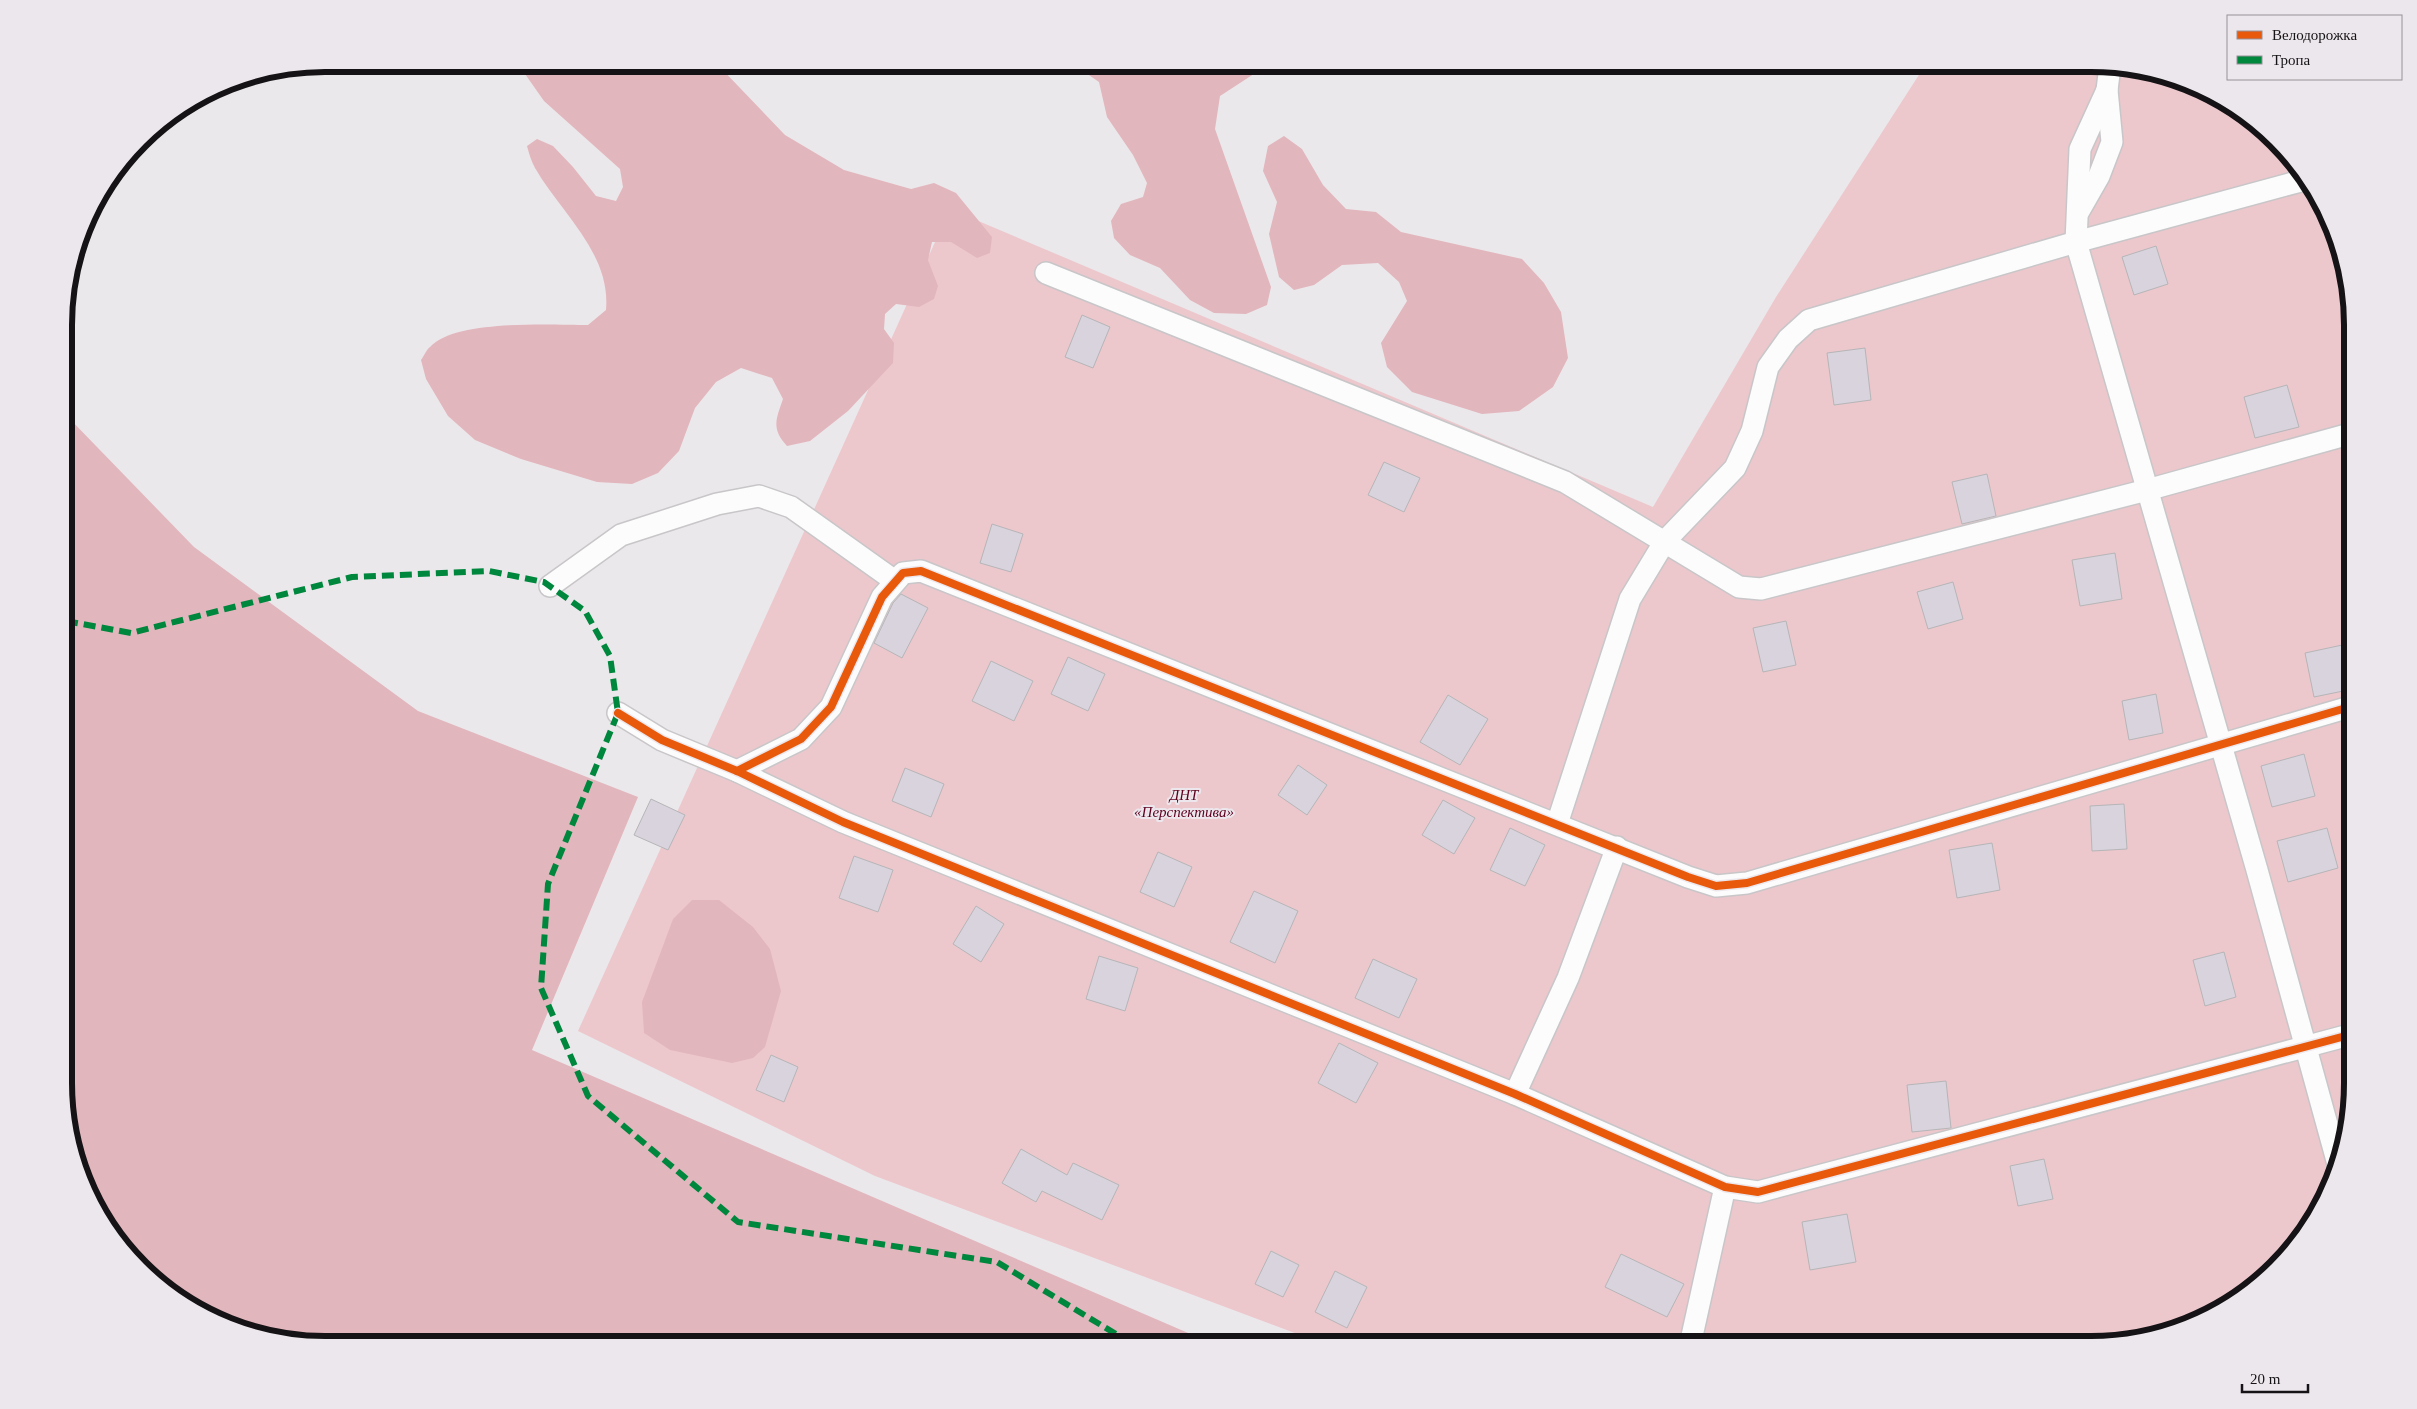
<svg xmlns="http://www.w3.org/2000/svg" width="2417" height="1409" font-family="'Times New Roman',serif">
  <rect width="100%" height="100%" fill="#ebe8eb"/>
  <path fill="#ecc8cd" d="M1915,64h177l68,9 63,26 53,41 33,40 30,61 14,67v793l-14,66 -21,48 -42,54 -53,41 -63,26 -51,9h-782l-452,-169 -297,-145 372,-822 703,298 123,-210 148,-230z"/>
  <g fill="#e2b6bd">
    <path d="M518,64h199l68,71 59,35 67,19 23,-6 22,10 36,44 -2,16 -13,5 -26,-16h-19l-4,18 10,26 -4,13 -15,8 -23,-3 -11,10 -1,15 10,14 -1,20 -45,48 -38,30 -23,5c-16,-17 -11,-27 -4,-47l-11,-21 -31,-10 -25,14 -21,26 -16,43 -21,22 -26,11 -35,-2 -76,-23 -46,-19 -27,-24 -22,-37 -5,-19c3,-4 5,-10 9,-13 25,-28 122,-22 158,-22l18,-15c5,-57 -45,-97 -71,-142 -4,-7 -6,-15 -8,-22l10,-7 16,7 20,21 23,29 20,5 7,-14 -3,-18 -76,-68z"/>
    <path d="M1073,64h193l-3,4 -43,28 -5,33 56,158 -4,18 -21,9 -32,-1 -24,-13 -30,-32 -30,-13 -16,-17 -3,-17 10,-17 22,-7 4,-14 -14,-28 -26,-38 -8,-35z"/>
    <path d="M1284,136l18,13 21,36 23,24 30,3 25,20 121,27 22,24 17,29 7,46 -15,29 -34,24 -37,3 -70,-22 -25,-25 -6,-24 26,-42 -8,-19 -21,-19 -36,2 -28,20 -20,5 -15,-13 -10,-43 8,-32 -14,-31 5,-25z"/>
    <path d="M66,415l128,132 224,164 220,86 -106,253 684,295h-891l-68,-9 -63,-26 -53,-41 -33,-40 -30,-61 -12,-50z"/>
    <path d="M692,900h27l34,27 17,22 11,42 -16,56 -12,11 -21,5 -62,-13 -26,-17 -2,-31 31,-83z"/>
  </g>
  <g fill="#d8d3dd" stroke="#b6b5b7">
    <path d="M2156,246l12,38 -34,11 -12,-38z"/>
    <path d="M1082,315l28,12 -17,41 -28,-11z"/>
    <path d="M1865,348l6,52 -37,5 -7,-52z"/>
    <path d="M2287,385l12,42 -44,11 -11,-41z"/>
    <path d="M1384,462l36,16 -16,34 -36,-17z"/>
    <path d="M1987,474l9,42 -34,8 -10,-42z"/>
    <path d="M992,524l31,10 -12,38 -31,-9z"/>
    <path d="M2115,553l7,46 -42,7 -8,-46z"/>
    <path d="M1953,582l10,37 -35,10 -11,-37z"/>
    <path d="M901,594l27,14 -26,50 -28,-15 19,-40z"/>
    <path d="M1786,621l10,44 -33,7 -10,-44z"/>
    <path d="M2347,644l6,28v17l-39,8 -9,-44z"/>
    <path d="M1068,657l37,17 -17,37 -37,-17z"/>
    <path d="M991,661l42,20 -19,40 -42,-20z"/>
    <path d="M2156,694l7,39 -34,7 -7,-39z"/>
    <path d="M1448,695l40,24 -28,46 -40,-23z"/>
    <path d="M2304,754l11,42 -43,11 -11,-41z"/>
    <path d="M1298,765l29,20 -20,30 -29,-20z"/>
    <path d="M905,768l39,16 -13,33 -39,-16z"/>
    <path d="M651,799l34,16 -17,35 -34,-15z"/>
    <path d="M1443,800l32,18 -21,36 -32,-19z"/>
    <path d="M2124,804l3,45 -35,2 -2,-45z"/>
    <path d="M1510,828l35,17 -20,41 -35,-16z"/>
    <path d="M2327,828l11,40 -50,14 -11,-41z"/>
    <path d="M1992,843l8,47 -43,8 -8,-48z"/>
    <path d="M1158,852l34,15 -18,40 -34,-15z"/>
    <path d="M854,856l39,14 -15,42 -39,-14z"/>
    <path d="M1254,891l44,20 -23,52 -45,-21z"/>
    <path d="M976,906l28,18 -23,38 -28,-18z"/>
    <path d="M2224,952l12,45 -31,9 -12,-46z"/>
    <path d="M1099,956l39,12 -13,43 -39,-12z"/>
    <path d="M1373,959l44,20 -18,39 -44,-20z"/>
    <path d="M1339,1043l39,20 -22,40 -38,-20z"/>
    <path d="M771,1055l27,12 -14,35 -28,-12z"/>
    <path d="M1946,1081l5,47 -39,4 -5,-47z"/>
    <path d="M1021,1149l46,26 6,-12 46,22 -17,35 -60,-29 -6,11 -34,-19z"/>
    <path d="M2044,1159l9,40 -35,7 -8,-40z"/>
    <path d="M1847,1214l9,48 -46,8 -8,-48z"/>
    <path d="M1271,1251l28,14 -16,32 -28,-13z"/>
    <path d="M1621,1254l63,30 -17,33 -62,-30z"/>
    <path d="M1335,1271l32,16 -20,41 -32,-16z"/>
  </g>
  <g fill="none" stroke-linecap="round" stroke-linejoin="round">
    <g stroke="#c8c6c8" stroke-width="24">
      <g id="street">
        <path d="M2107,90l-27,59 -4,93 181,628 82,298"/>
        <path d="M2079,211l20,-35 13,-34 -5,-52 3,-24"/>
        <path d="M1046,273l519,209 174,105 22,2 386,-99 206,-57"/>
        <path d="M550,586l71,-51 96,-31 42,-8 32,11 104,74"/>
        <path d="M618,713l44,27 75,31 106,51 672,272 210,93 33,5 595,-158"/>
        <path d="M737,771l64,-32 30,-32 51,-110 21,-24 18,-2 767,306 28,9 31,-3 606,-177"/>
        <path d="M1557,824l73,-225 35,-58 70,-73 17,-37 16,-64 20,-28 21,-19 267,-78 232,-63"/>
        <path d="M1515,1094l53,-116 49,-131"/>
        <path d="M1690,1345l35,-158"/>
      </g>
    </g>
    <use href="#street" stroke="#fcfcfc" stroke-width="21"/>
    <path stroke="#00873e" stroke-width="6" stroke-dasharray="12 6" stroke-linecap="butt" d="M66,621l65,12 221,-56 137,-6 55,11 41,29 25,45 8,57 -70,171 -7,104 47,108 150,126 259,40 137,83"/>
    <g stroke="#ece7ec" stroke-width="11">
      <g id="cycleway">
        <path d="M618,713l44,27 75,31 106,51 672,272 210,93 33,5 595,-158"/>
        <path d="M737,771l64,-32 30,-32 51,-110 21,-24 18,-2 767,306 28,9 31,-3 606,-177"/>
      </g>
    </g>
    <use href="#cycleway" stroke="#e8590c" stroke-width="8"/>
  </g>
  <g text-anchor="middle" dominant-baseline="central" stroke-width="4" stroke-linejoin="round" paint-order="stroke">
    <g font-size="15" font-style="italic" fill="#5d001e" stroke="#ece7ec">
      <text x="1184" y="795">ДНТ<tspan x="1184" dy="17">«Перспектива»</tspan></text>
    </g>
  </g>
  <path d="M0 0H2417V1409H0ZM325 72H2091A253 253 0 0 1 2344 325V1083A253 253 0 0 1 2091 1336H325A253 253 0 0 1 72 1083V325A253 253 0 0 1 325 72Z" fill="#ece7ec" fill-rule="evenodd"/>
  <path fill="none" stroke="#151315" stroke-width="6" d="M325 72H2091A253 253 0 0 1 2344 325V1083A253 253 0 0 1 2091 1336H325A253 253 0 0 1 72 1083V325A253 253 0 0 1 325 72Z"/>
  <rect x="2227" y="15" width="175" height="65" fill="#ece7ec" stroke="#969296"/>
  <rect x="2237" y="31" width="25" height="8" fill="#e8590c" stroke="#969296"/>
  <text x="2272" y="40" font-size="15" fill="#151315">Велодорожка</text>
  <rect x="2237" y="56" width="25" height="8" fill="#00873e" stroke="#969296"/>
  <text x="2272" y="65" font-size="15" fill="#151315">Тропа</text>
  <path d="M2242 1384v8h66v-8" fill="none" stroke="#151315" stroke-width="2.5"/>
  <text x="2250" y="1384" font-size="15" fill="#151315" stroke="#ece7ec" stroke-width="4" paint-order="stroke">20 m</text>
</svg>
